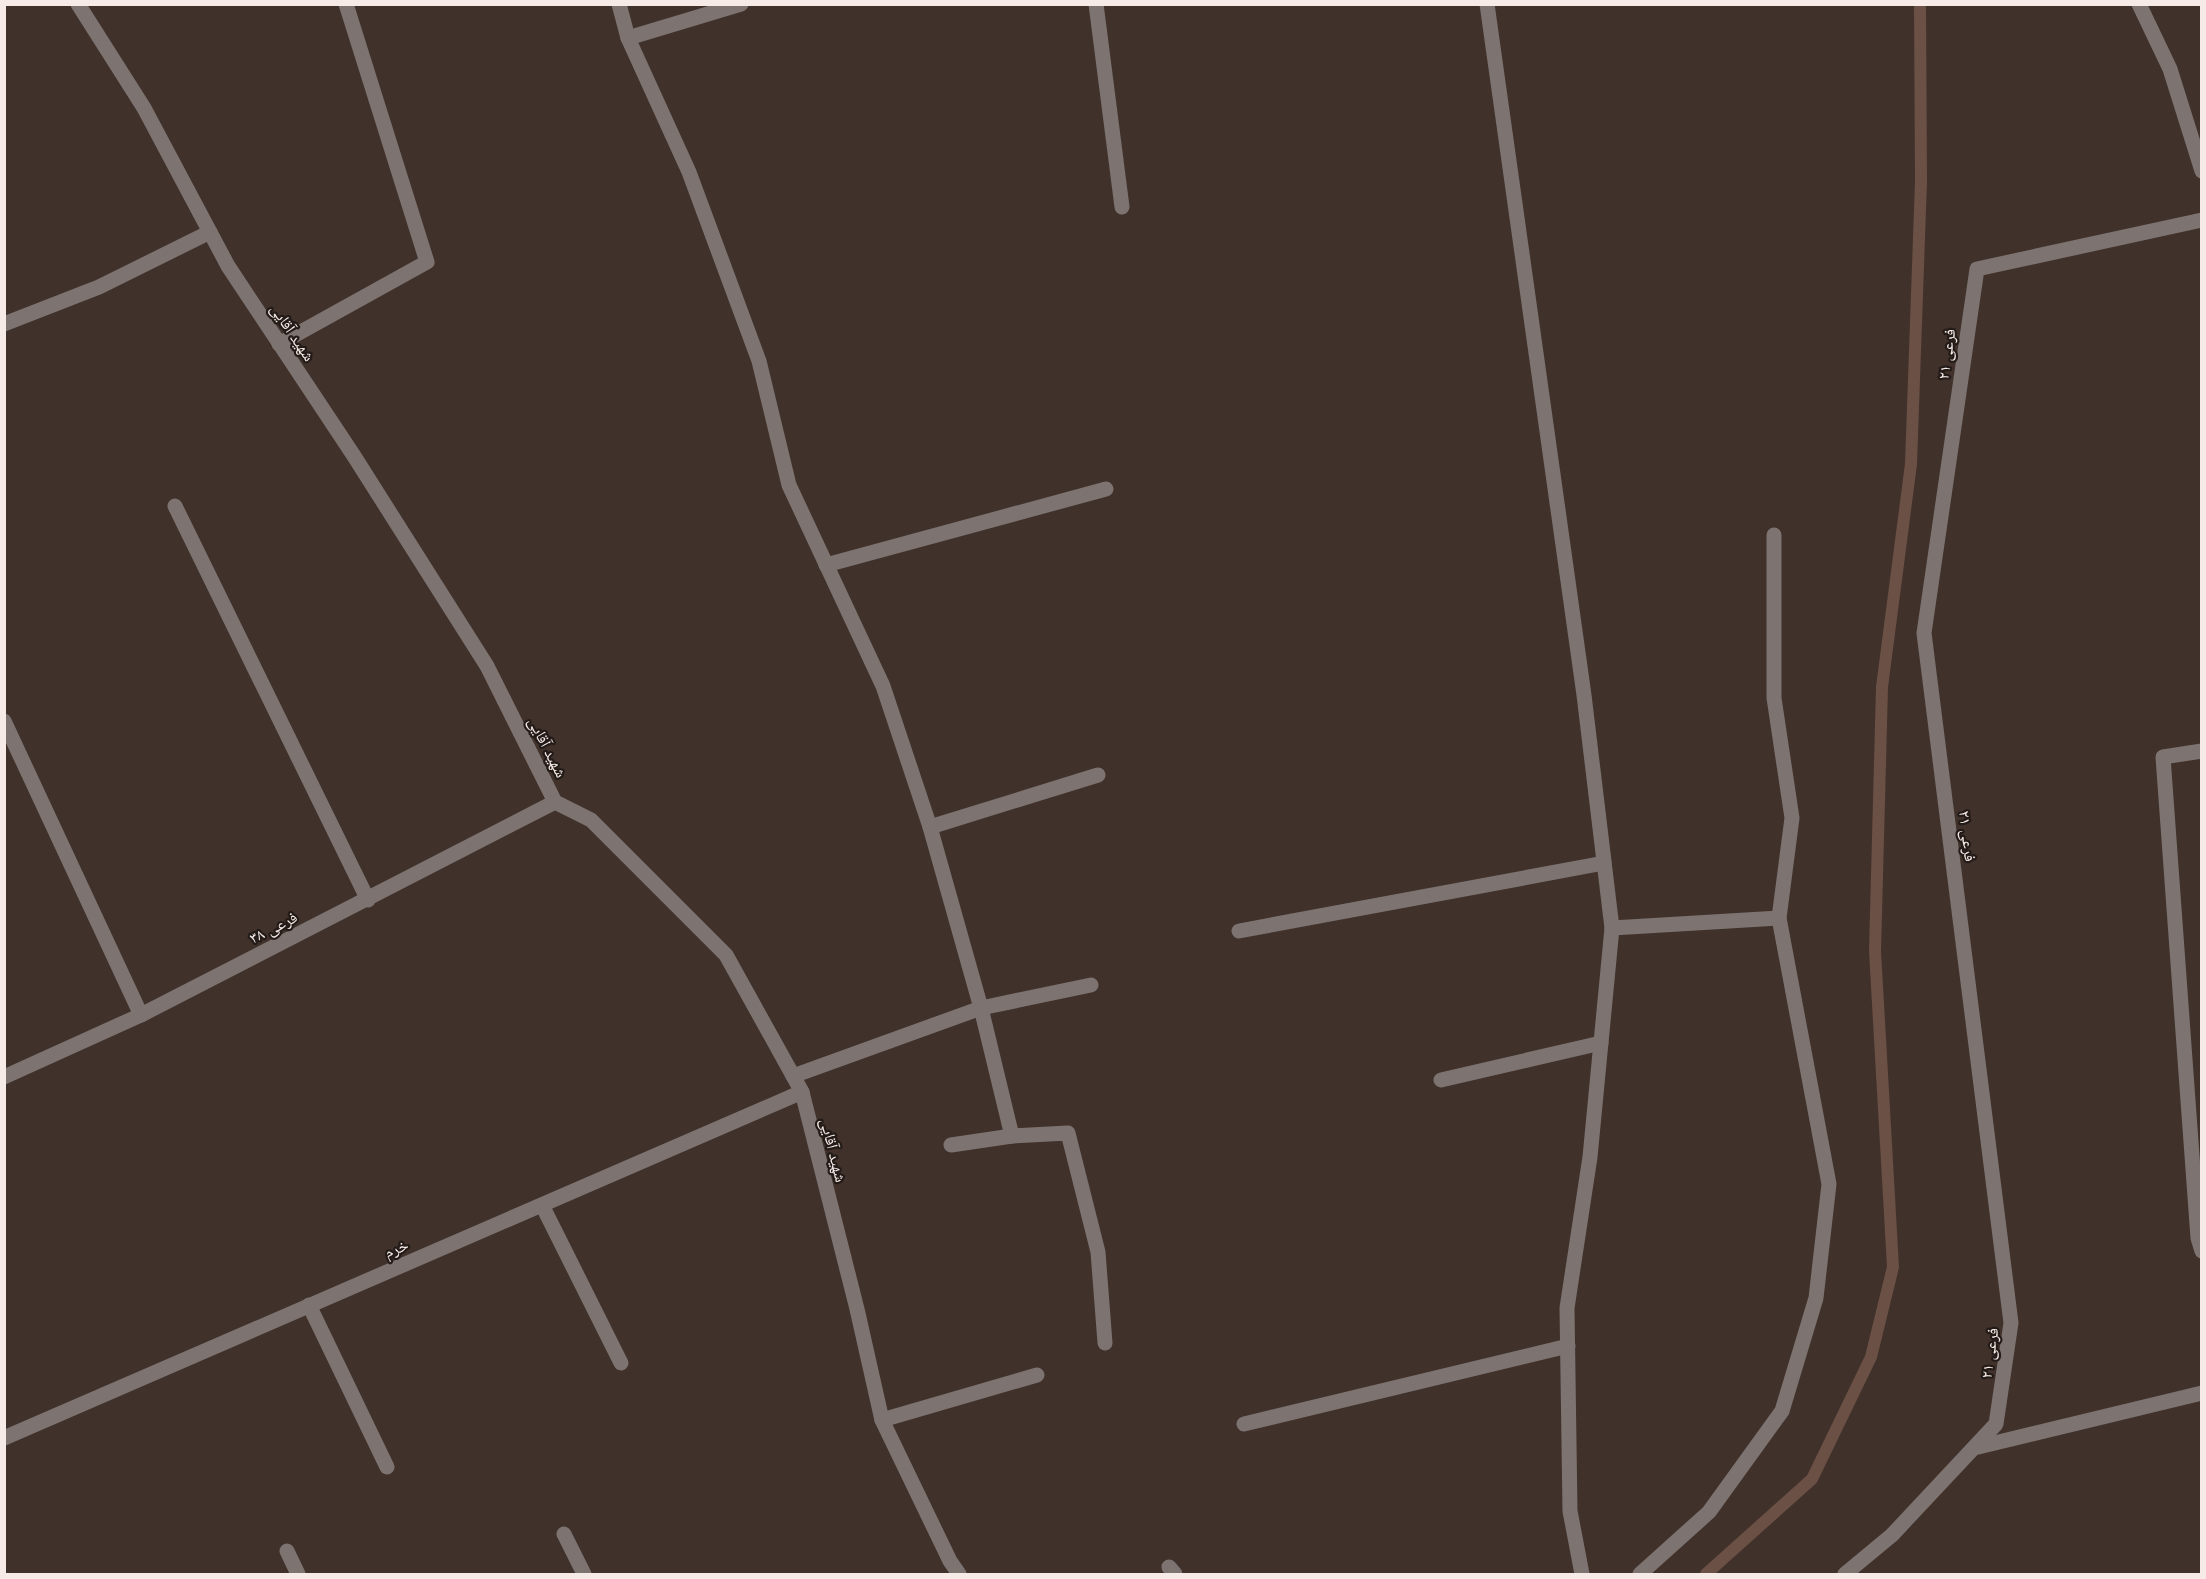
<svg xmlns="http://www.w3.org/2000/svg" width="2206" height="1579" font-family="Inter,'Noto Naskh Arabic',sans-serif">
  <rect width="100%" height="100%" fill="#41312b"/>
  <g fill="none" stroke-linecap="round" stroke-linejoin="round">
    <path stroke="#6b5045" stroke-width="12" d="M1706,1574l106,-95 59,-122 22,-90 -18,-316 7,-264 29,-223 10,-283 -1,-177"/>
    <g stroke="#7d7471" stroke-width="15">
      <path d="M78,4l66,104 84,158 126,190 133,210 68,136 36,18 135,135 76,137 55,217 25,111 68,141 9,13"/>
      <path d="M619,4l9,34 61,134 70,189 30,124 94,201 47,141 51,181 31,128 56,-3 30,119 7,91"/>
      <path d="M1096,4l26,203"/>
      <path d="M1487,4l97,691 28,233 -22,229 -23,151 3,203 12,63"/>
      <path d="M2139,4l31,65 32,102"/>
      <path d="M628,38l113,-34"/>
      <path d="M4,324l95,-37 111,-55"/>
      <path d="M279,344l148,-82 -81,-258"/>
      <path d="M175,506l193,394"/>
      <path d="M826,565l280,-76"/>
      <path d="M4,721l137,294"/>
      <path d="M2202,751l-39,6 35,481 4,13"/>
      <path d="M930,827l168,-52"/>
      <path d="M1612,928l167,-10"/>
      <path d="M1239,931l365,-68"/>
      <path d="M793,1076l188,-68 110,-23"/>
      <path d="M4,1077l137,-62 414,-213"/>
      <path d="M1441,1080l160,-37"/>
      <path d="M951,1145l61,-9"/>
      <path d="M542,1205l79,158"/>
      <path d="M309,1305l78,162"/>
      <path d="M882,1420l155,-45"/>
      <path d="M1244,1424l324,-78"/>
      <path d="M4,1438l798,-346"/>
      <path d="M1974,1448l228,-55"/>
      <path d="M564,1534l20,40"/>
      <path d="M287,1551l11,23"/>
      <path d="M1169,1567l6,7"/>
      <path d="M1640,1574l69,-62 73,-101 34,-113 13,-114 -50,-266 13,-100 -18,-120v-163"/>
      <path d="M1845,1574l47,-39 104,-111 15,-101 -87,-690 53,-364 225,-49"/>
    </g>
  </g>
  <g text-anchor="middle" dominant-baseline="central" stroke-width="4.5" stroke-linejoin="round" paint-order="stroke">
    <g font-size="16" fill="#f6ebe7" stroke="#231b18">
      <text transform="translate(293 332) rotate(56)">شهید آقایی</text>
      <text transform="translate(1946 354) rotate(-82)">فرعی ۲۱</text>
      <text transform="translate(548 747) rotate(63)">شهید آقایی</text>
      <text transform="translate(1968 836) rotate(83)">فرعی ۲۱</text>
      <text transform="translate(273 927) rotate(-27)">فرعی ۳۸</text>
      <text transform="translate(834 1150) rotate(76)">شهید آقایی</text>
      <text transform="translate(396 1248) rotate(-23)">خرم</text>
      <text transform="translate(1989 1353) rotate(-82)">فرعی ۲۱</text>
    </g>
  </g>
  <rect width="2206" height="1579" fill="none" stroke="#f6ebe7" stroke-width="12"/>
</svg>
